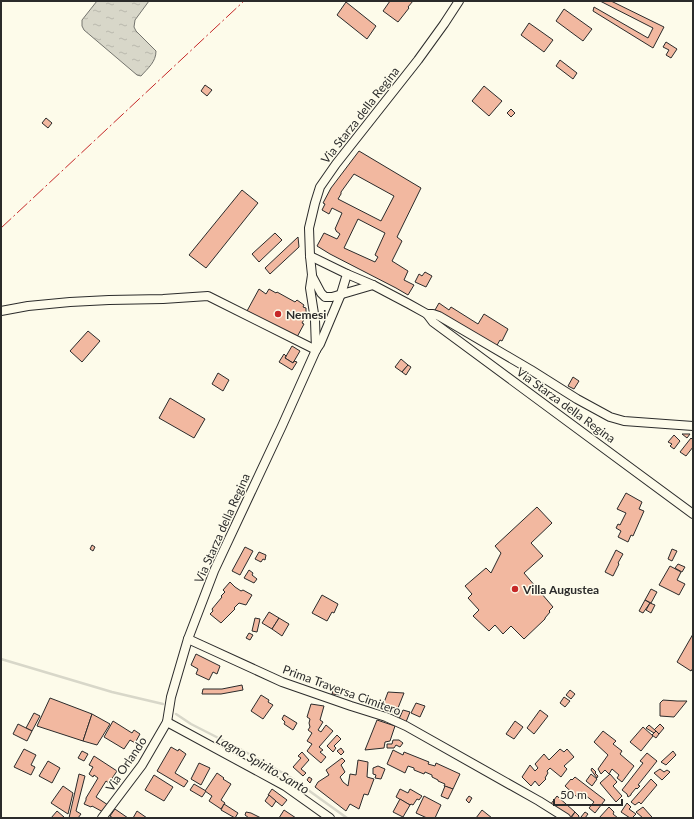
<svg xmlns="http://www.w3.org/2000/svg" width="694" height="819" font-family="Lato,sans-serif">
  <defs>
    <pattern id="water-ripples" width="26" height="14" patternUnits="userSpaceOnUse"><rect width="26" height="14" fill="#d8d7c9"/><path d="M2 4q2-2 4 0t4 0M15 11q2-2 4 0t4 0" fill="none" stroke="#bab9ad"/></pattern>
  </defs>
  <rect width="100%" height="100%" fill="#fdfbea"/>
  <path fill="url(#water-ripples)" stroke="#74746e" d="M97,1h52l-14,19 -1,7 2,4 20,20c0,11 -8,17 -15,25l-4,-1 -53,-45 -2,-4v-6z"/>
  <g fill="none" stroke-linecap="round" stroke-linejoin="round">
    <g stroke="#d8d7c9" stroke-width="2.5">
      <path d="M1,659l111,33 51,12"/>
      <path d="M176,714l15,10 51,26 48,27 57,41"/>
    </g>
  </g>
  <g fill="#f2b8a0" stroke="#2b2b2b" fill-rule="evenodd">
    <path d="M390,1h23l-5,6 1,1 -11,14 -15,-11z"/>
    <path d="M600,1h11l53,26 -11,21 -60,-37 1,-4 54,31 5,-10z"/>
    <path d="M346,2l30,24 -9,13 -30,-24z"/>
    <path d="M564,9l28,20 -9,12 -27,-20z"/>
    <path d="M529,23l24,17 -9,12 -23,-17z"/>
    <path d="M666,42l11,7 -6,9 -5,-3 3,-5 -6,-3z"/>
    <path d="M560,60l17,13 -4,6 -17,-13z"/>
    <path d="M205,85l7,5 -5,6 -6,-5z"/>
    <path d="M484,86l18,15 -13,15 -17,-15z"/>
    <path d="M511,109l4,4 -4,4 -4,-4z"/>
    <path d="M46,118l6,5 -4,5 -6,-5z"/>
    <path d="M359,151l62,37 -24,49 5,4 -10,20 16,10 -4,9 10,5 -6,10 -12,-7 -66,-34 -13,-8 7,-13 13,6 3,-5 -4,-3v-1l-1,-1 7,-16 -10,-5 -3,6 -7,-4 3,-6 -2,-1 8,-15zM354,174l40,22 -13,25 -43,-22 3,-5v-2zM358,219l27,14 -10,22 3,2 -3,5 -31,-14z"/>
    <path d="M242,190l16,13 -52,65 -17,-13z"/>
    <path d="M275,233l7,7 -23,22 -7,-8z"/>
    <path d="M298,237l1,10 -29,27 -5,-6z"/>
    <path d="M425,272l7,4 -6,11 -11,-5 4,-8 3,2z"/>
    <path d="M259,289l7,5 3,-5 7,4 1,-1 18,10 2,-2 7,5 -1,2 3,1v8l-4,7 2,1 -7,13 -50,-26z"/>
    <path d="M439,303l10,7 2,-3 27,17 6,-10 24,15 -6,12 -2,-1 -4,7 -61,-37z"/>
    <path d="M88,331l12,10 -18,21 -12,-11z"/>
    <path d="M292,346l8,5 -7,12 -8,-5z"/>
    <path d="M284,354l2,2 -1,2 8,5 1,-2 3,1 -5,8 -13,-8z"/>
    <path d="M401,359l7,6 -6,7 -7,-5z"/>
    <path d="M408,365l3,2 -5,8 -4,-3z"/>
    <path d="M218,373l11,7 -6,11 -11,-7z"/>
    <path d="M573,377l6,4 -5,8 -6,-3z"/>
    <path d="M170,398l35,21 -11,19 -35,-20z"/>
    <path d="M682,434h8l-3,4z"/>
    <path d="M674,435l6,6 -6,8 -4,-3 2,-2 -4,-2z"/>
    <path d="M691,438l2,2v7l-7,9 -6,-4z"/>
    <path d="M626,493l16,9 -3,7 5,2 -11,25 -2,-1 -3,7 -10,-5 3,-6 -5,-3 2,-4 2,1 6,-12 -9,-4z"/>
    <path d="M537,507l15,16 -21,20 12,13 -19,17 29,34 -4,4 1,1 -5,6v1l-21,20 -13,-13 -8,8 -8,-9 -6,6 -16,-15 6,-6 -11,-12 4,-4 -7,-8 21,-18 5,5 10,-20 -6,-7z"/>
    <path d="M92,545l3,2 -2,4 -3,-2z"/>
    <path d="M245,547l8,4 -13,24 -8,-4z"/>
    <path d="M672,549l5,2 -5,10 -4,-2z"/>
    <path d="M616,550l7,4 -5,9 1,1 -6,12 -8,-4z"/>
    <path d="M259,552l7,3 -1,5 -2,-1 -2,3 -6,-3z"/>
    <path d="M678,564l7,3 -3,5 -7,-4z"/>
    <path d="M670,566l11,6 -4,8 8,4 -6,11 -20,-10z"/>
    <path d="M249,570l4,3 -1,2 5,4 -3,4 -10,-5z"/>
    <path d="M230,582l5,5 6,4 2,-1 9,5 -6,10 -7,-2 -5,5 1,1 -14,14 -11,-9 3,-3 -1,-2 10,-12 -1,-1 4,-4 -2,-2z"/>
    <path d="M651,589l6,3 -6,11 -6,-3z"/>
    <path d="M322,595l16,9 -4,9 -2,-1 -5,9 -15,-8z"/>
    <path d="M645,600l5,3 -7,10 -4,-2z"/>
    <path d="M650,603l5,2 -4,8 -5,-3z"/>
    <path d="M269,612l10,6 -7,11 -10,-6z"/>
    <path d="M255,618l5,1 -3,13 -5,-1z"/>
    <path d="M279,618l10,6 -7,12 -10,-7z"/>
    <path d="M249,633l4,2 -3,5 -4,-2z"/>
    <path d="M693,634v34l-2,3 -14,-9z"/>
    <path d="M196,654l24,12 -3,8 -4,-2 -4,8 -13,-6 2,-5 -7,-4z"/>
    <path d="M242,685l1,5 -22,4h-19l1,-5h19z"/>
    <path d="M334,687l9,1 -2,7 -9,-1z"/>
    <path d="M570,690l5,4 -4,5 -5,-4z"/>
    <path d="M388,692l16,1 -8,20 -14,-5z"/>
    <path d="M261,695l8,5 -1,2 5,3 -10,14 -12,-8z"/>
    <path d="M564,697l6,4 -5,6 -5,-4z"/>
    <path d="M50,698l42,16 -9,27 -46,-15z"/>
    <path d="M663,700l14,1h10l-13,16 -14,-1v-13z"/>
    <path d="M416,703l9,3 -5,11 -9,-4z"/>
    <path d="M311,704l13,2 -4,14 3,2 -5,8 3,2 5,-7 7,6 -14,16 4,3 -3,2 6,5 -5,6 -14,-12 5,-7 -5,-3 5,-8 -4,-3 2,-3 -1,-4 1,-4 -3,-2z"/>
    <path d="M403,710l7,2 -4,10 -7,-3z"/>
    <path d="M540,710l8,6 -14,18 -7,-6z"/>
    <path d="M34,713l6,3 -8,15 -6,-3z"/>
    <path d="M92,714l18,10 -13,21 -14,-4z"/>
    <path d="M284,715l13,8 -4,7 -9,-6 1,-2 -3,-3z"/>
    <path d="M377,720l18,6 -5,15 -5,1 -1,6 -19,2z"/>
    <path d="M113,721l19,12 2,-3 6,4 -5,9 -5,-3 -6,9 -20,-12z"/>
    <path d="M515,721l8,6 -9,12 -8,-5z"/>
    <path d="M18,724l14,7 -5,10 -14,-7z"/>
    <path d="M660,724l4,4 -5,6 -5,-4z"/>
    <path d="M649,725l7,6 -2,2 -8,-5z"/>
    <path d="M643,727l10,9 -12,15 -11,-9z"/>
    <path d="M603,731l13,10 -3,3 9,7 -2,3 14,12 -12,16 -5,-4 2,-3 -7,-6 -3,5 -4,-4 -4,4 -3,-5 10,-14 -14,-13z"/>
    <path d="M656,731l3,3 -3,4 -4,-3z"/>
    <path d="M337,735l4,4 -7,7 2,2 -3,4 -6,-6z"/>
    <path d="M393,740h6l4,3 -3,4 -4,-2 -2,3h-7v-4h5z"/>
    <path d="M171,747l7,4 1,-2 7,5 -11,19 13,8 -4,6 -27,-16z"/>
    <path d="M341,748l3,4 -3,3 -4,-4z"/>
    <path d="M24,749l12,6 -5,10 4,2 -4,8 -17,-8z"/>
    <path d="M560,749l4,3 3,-3 7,8 -10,9 3,3 -6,8 -11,-9 -3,3 1,2 -3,5 1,1 -7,7 -4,-5 -4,5 -9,-9 8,-12 5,6 3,-3 -3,-4 9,-10 5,6z"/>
    <path d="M393,750l10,5 1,-3 25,10 -1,2 7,2 1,-3 24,11 -7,15 -9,-3 1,-2 -7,-3v-1l-6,-3v-2l-7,-3 -1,2 -10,-4v-2l-6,-2 -3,7 -18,-9z"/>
    <path d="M82,751l6,3 -4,7 -6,-3z"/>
    <path d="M673,751l3,4 -10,10 -5,-3z"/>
    <path d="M302,752l7,8 -8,9 5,4 -3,3 -10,-9 8,-9 -3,-2z"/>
    <path d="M647,753l10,8 -19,24 2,1 -3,3 -1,-1 -5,6v1l-3,2 -1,-3 -5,-4 21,-27 -3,-2z"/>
    <path d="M94,756l23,15 -8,12 -3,-2 -10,16 12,8 -5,7 -11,-6 -1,1 -7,-3 2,-4v-2l12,-20 -4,-3 -1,2 -4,-3 4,-7 -4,-2z"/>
    <path d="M342,758l3,3 -4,4 4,7 -5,5 3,5 5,4 2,-12 6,1 2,-15 10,2 -1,15 7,2 -6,16 -4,-1 -5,15 -9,-5 -4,7 -31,-24 3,-5 11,-7 -3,-5z"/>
    <path d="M48,761l12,7 -8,15 -13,-7z"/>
    <path d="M199,763l11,5 -9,17 -10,-6z"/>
    <path d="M378,766l7,3 -4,10 -6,-1 1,-3 -3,-1v-6z"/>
    <path d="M592,768l4,4 -1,1 3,3 -1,2 -6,-8z"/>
    <path d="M660,769l4,3 3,-2 3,2 -8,8 -8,-7z"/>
    <path d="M217,773l7,5 -1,1 8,5 -10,16 4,3 -4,6 -12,-8 3,-5 -7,-5z"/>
    <path d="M79,774l6,2 -9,35 5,3 -3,4h-9z"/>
    <path d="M591,774l6,5 -5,7 -6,-5z"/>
    <path d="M610,774l7,8 -4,4 9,10 -6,6 -16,-19z"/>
    <path d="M154,775l19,12 -9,14 -19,-11z"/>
    <path d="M309,777l3,2 -2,4 -3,-3z"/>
    <path d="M575,777l30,23 -10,13 -6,-5 5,-6 -13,-10 -4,5 -12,-11 6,-7 1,1z"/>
    <path d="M651,779l6,6 -16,19 -2,-2 -4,3 -4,-3z"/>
    <path d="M194,784l12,7 -4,6 -12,-7z"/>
    <path d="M63,786l10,7 -5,21 -17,-11z"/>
    <path d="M445,786l8,3 -5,10 -7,-3z"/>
    <path d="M272,789l15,11 -5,6 -14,-11z"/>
    <path d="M400,789l8,4 2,-4 12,7 -3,4 -2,-1 -4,6 -2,-1 -1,1 -14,-8z"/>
    <path d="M269,795l7,6 -4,6 -7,-6z"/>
    <path d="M424,796l17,9 -6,13h-8l-11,-5z"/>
    <path d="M469,796l3,2 -3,5 -3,-3z"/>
    <path d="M557,796l18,16 -5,6 -20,-13z"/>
    <path d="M400,799l10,6 -7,12 -10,-5z"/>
    <path d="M627,803l4,4 -2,2 7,5 -4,4h-2l-9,-6z"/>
    <path d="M224,804l14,9 -3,5 -14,-8z"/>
    <path d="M609,807l5,5 -1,2 5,4h-19z"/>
    <path d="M643,807l8,9 2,2h-10l-7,-6z"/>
    <path d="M115,809l13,9h-15l-3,-2z"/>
    <path d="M284,810l12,8h-17z"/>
    <path d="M482,810l10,8h-16z"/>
    <path d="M57,811l7,6v1h-13z"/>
    <path d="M137,811l10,7h-14z"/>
    <path d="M246,812l5,1 10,5h-12l-4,-3z"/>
    <path d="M575,812l4,4 -1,2h-7z"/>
    <path d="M585,812l3,2 -3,4h-2l-2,-1z"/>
  </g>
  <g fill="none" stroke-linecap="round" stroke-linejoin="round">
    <g stroke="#2b2b2b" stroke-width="10">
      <g id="street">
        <path d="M347,274l26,11 36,19 18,10 6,8 199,147 61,45"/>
        <path d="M312,276l9,17 4,4h7l41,-12"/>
        <path d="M1,311l27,-5 42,-4 39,-2 54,-1 45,-3 108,54"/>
        <path d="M427,314h6l6,2 92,54 46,29 33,18 14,4 69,5"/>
        <path d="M316,350l-1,-30 -5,-32 2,-13 -2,-19 -1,-28 6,-25 5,-16 16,-23 82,-104 26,-36 15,-23"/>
        <path d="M188,639l94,43 69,24 35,11 20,9 133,75 27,17"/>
        <path d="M167,722l118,64 45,32"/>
        <path d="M102,818l40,-53 25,-43 4,-25 17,-58 26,-68 68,-145 34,-76 4,-6 21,-50 6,-20 -37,-18"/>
      </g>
    </g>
    <use href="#street" stroke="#fdfbea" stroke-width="8"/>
    <path stroke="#c62828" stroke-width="1" stroke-dasharray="14 3 2 3" stroke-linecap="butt" d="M1,228l243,-227"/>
  </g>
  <g fill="#c62828" stroke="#fdfbea" stroke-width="1.5">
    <circle cx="278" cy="314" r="4"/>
    <circle cx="515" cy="589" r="4"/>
  </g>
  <g text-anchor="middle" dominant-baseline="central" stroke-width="3" stroke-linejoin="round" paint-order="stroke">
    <g font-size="12" fill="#2b2b2b" stroke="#fdfbea">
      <text transform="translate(360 115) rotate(-52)">Via Starza della Regina</text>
      <text transform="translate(566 405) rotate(36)">Via Starza della Regina</text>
      <text transform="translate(222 528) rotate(-66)">Via Starza della Regina</text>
      <text transform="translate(342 690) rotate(20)">Prima Traversa Cimitero</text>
      <text transform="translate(126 764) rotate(-56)">Via Orlando</text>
    </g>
    <g font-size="12" font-weight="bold" fill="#2b2b2b" stroke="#fdfbea" text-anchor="start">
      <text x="286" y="314">Nemesi</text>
      <text x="523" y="589">Villa Augustea</text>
    </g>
    <g font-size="13" font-style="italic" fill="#2b2b2b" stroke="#fdfbea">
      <text transform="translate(263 764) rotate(30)">Lagno Spirito Santo</text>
    </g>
  </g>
  <rect width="694" height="819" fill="none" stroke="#2b2b2b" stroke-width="4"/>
  <path d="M554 799v6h68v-6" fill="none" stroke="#2b2b2b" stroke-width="2"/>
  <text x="560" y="799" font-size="12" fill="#2b2b2b" stroke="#fdfbea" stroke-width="3" paint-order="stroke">50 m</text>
</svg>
